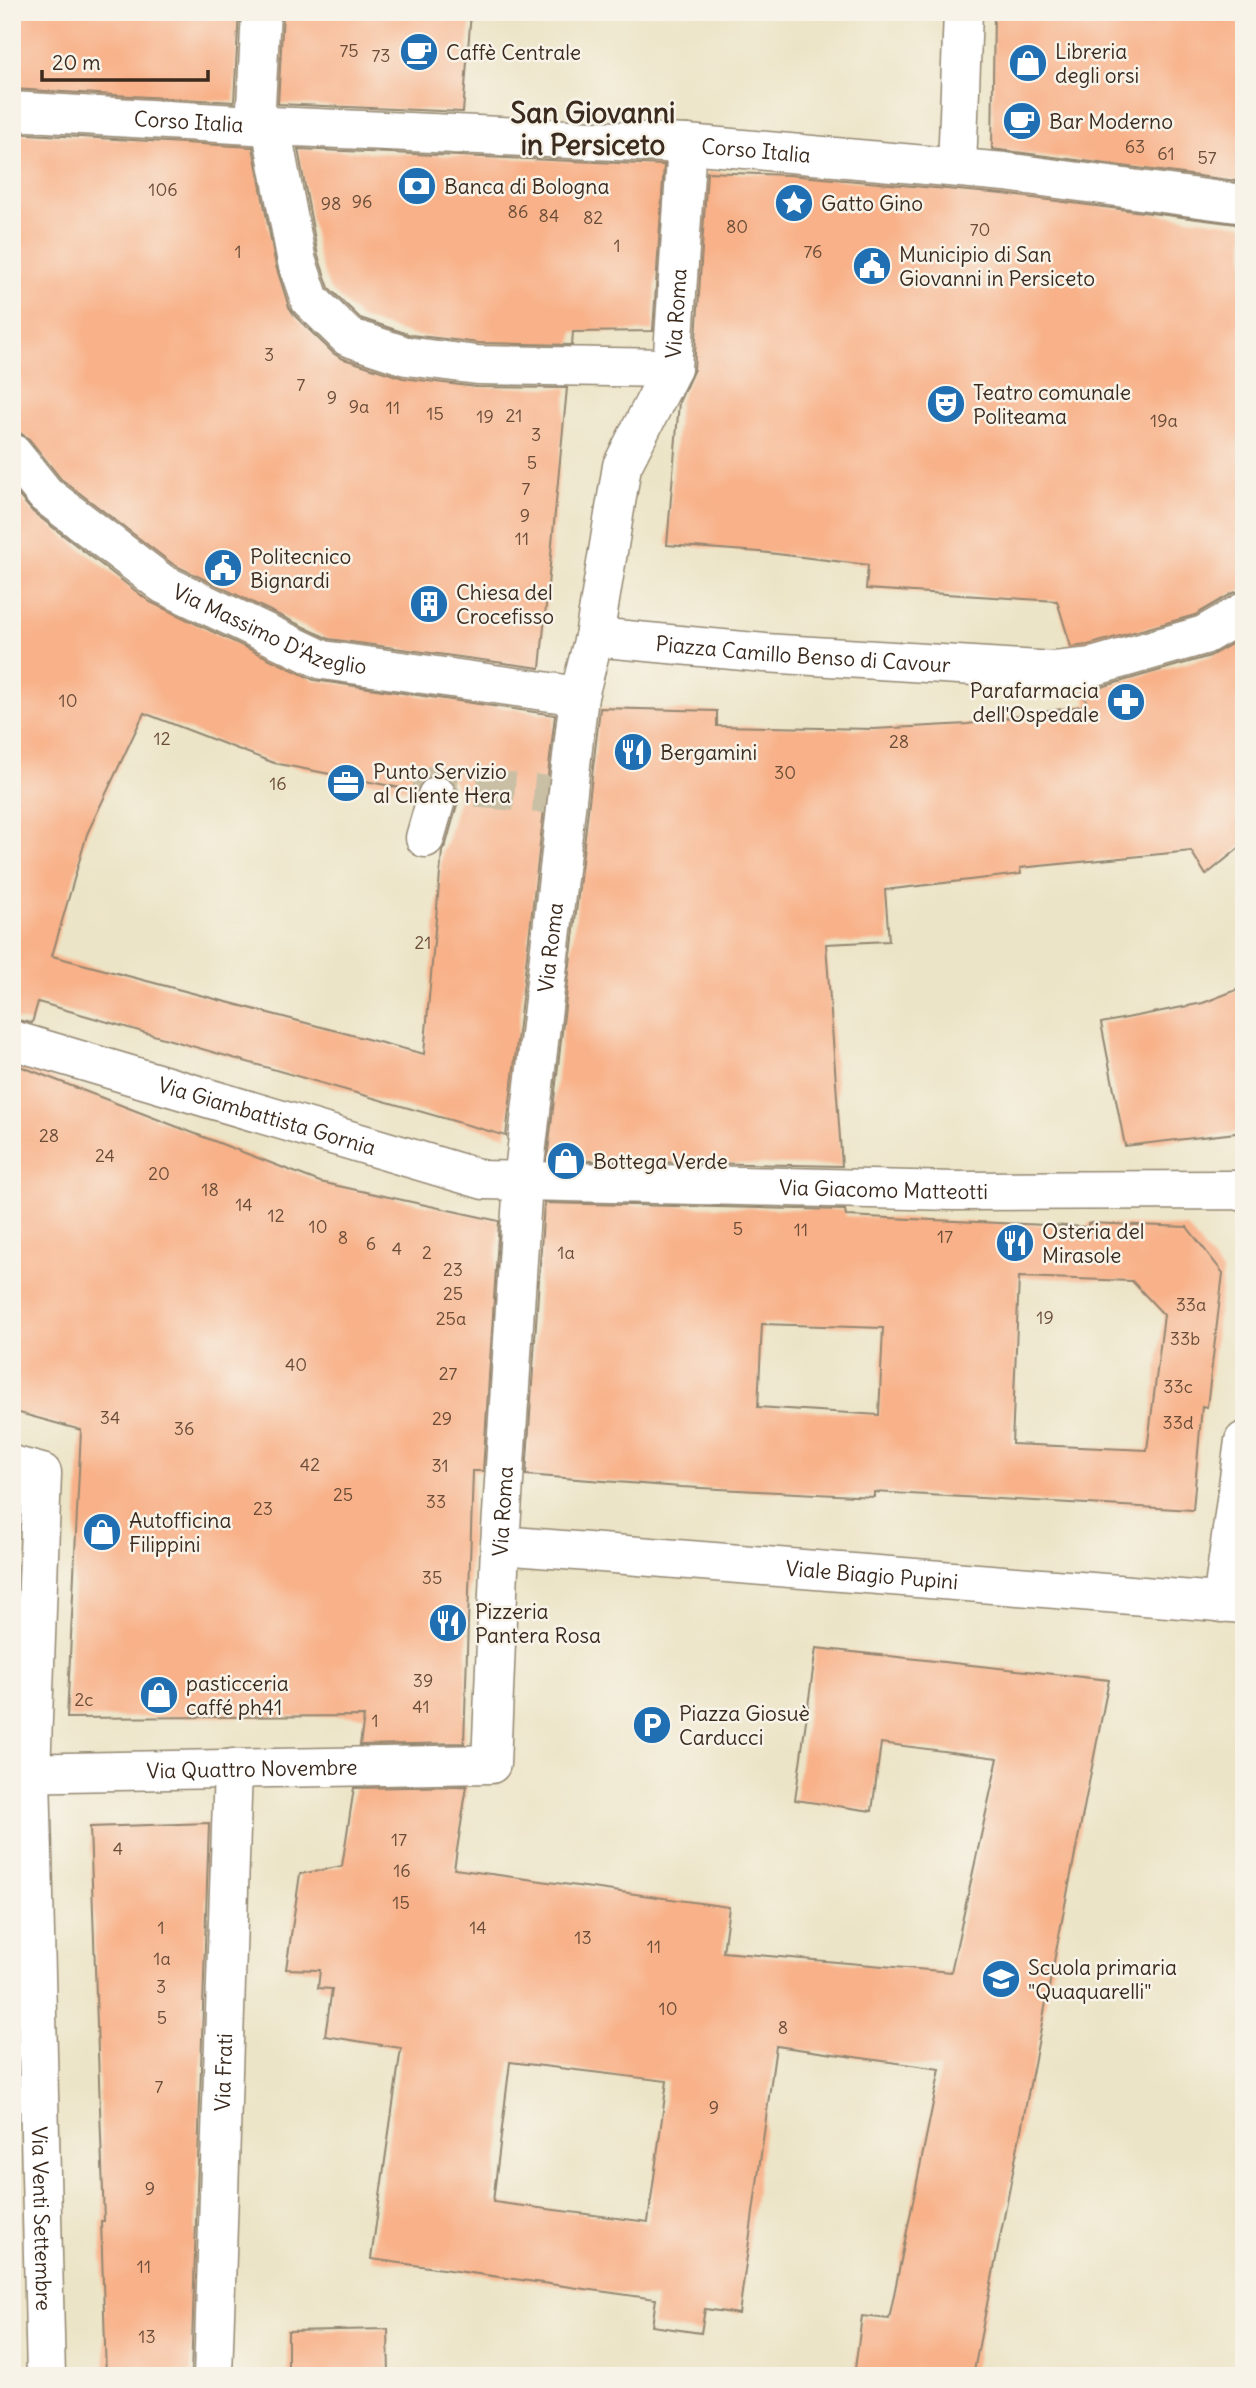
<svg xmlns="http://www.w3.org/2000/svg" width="1256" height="2388" font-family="Delius,sans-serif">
  <rect width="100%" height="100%" fill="#f7f3e8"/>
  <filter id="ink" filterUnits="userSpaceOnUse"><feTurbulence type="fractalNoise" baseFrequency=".0143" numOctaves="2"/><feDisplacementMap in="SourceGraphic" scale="14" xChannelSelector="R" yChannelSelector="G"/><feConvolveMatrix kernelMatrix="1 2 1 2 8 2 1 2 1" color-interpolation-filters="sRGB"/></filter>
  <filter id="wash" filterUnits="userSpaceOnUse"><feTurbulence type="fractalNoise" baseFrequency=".00686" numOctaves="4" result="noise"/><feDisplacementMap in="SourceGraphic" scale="28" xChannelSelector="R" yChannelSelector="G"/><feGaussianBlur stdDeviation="1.57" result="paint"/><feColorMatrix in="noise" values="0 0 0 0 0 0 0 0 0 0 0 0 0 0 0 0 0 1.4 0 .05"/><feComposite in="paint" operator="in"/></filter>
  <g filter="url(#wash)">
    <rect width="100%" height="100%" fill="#ece4c6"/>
    <g id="blocks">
      <g fill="#f8b188" fill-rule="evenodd">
        <path d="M12,12h227l-5,90 -222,-13z"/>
        <path d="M283,12h188l-8,100 -185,-8z"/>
        <path d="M994,12h250v170l-252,-33z"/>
        <path d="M12,133l241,14 23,119 13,41 6,9 38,37 8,5 62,20 74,9 90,1 -27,280 -211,-29 -155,-74 -113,-86 -32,-40 -9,-6 -8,-1z"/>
        <path d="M298,149l366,16 -11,166 -80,1 -1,13 -93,-2 -68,-8 -51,-17 -31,-30 -11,-32z"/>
        <path d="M707,172l82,3 214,19 241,31v365l-11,3 -38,22 -107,30 -17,2 -14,-46 -191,-12 2,-24 -108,-13 -93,-7 12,-143 15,-33z"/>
        <path d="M12,488l21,24 117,90 164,78 241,35 -49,421 -468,-134 -6,21 -20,-4zM144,713l130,50 142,28 5,-10 10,-6h13l9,6 5,9v11l-12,43 -4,7 -18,203 -372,-98 35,-122z"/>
        <path d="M1244,637v207l-38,31 -15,-24 -171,17 1,6 -136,16 4,51 -63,3 16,222 -295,-6 53,-452 117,3v15l157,3 94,-5 119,-19 -4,-15 15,-2 112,-32z"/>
        <path d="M1244,987v145l-119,14 -24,-123 102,-20z"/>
        <path d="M12,1063l308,119 179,39 -16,250h-10l-9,272 -104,2 4,-29 -297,2 14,-288 -69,-19z"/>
        <path d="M544,1203l301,7 1,6 242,11v-4l99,4 36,46 -16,134 -5,-1 -9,104 -319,-18v5l-193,-10 -155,-12zM1019,1277l113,4 32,34 -17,135 -135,-6zM762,1324l121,4 -4,87 -121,-8z"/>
        <path d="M816,1648l293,32 -136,696h-119l8,-60 27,3 51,-250 -164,-23 -37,268 -34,-5 -4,24 -49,-7 4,-27 -285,-40 30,-211 -76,-12 7,-47 -14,-1 2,-18 -34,-1 14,-95 42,-8 12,-78 113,-2 -13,83 275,38 -6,45 228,20 47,-214 -117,-15 -9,68 -77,-11zM510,2062l157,19 -19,141 -155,-20z"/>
        <path d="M209,1823l-18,553h-85l-5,-155h3l-14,-394z"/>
        <path d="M388,2329l1,47h-101v-45z"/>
      </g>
    </g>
  </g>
  <g filter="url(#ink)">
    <use href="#blocks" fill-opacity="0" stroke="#948772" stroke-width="2"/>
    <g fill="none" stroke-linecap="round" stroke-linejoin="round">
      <path stroke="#c9bfa4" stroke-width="38" stroke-dasharray="38 19" stroke-linecap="butt" d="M437,796l-5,-11 122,10"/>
      <g stroke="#948772" stroke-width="41">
        <g id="pedestrian">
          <path d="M957,167l6,-155"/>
          <path id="s1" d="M672,368l-195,-3 -71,-9 -58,-19 -38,-37 -13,-38 -26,-136 416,18 318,28 239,32"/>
          <path id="s2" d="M594,637l28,-171 50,-98 15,-224"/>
          <path d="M425,838l12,-42"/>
        </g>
      </g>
      <g stroke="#948772" stroke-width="41">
        <g id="minor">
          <path id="s3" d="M12,111l259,15"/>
          <path d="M255,125l6,-113"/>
          <path id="s4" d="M12,453l34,42 117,89 160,76 256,36"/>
          <path id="s5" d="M12,1040l472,140 470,11 281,-1 9,2"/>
          <path id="s6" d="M12,1465l30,8 -11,300 15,603"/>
          <path id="s7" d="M500,1545l744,59"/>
          <path d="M1222,1603l22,-162"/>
          <path id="s8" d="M12,1773l479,-9 9,-219 23,-364 56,-485 15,-59 171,16 289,18 38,-4 112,-32 40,-23"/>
          <path id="s9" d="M213,2376l20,-608"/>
        </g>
      </g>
      <use href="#pedestrian" stroke="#fff" stroke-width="38"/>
      <use href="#minor" stroke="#fff" stroke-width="38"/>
    </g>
  </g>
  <defs>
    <g id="cafe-disc" transform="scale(2.0125)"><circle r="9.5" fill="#1f6fb2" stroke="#f7f3e8"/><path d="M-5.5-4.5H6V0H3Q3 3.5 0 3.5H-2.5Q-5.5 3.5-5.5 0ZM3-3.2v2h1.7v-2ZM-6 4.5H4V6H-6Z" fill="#fff"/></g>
    <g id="shop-disc" transform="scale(2.0125)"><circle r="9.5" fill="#1f6fb2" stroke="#f7f3e8"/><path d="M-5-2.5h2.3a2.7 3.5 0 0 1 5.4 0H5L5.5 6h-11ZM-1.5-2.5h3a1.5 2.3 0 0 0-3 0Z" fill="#fff"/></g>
    <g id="bank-disc" transform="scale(2.0125)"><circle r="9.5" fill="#1f6fb2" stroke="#f7f3e8"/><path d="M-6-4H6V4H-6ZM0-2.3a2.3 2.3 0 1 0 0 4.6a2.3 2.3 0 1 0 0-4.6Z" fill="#fff"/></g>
    <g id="sight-disc" transform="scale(2.0125)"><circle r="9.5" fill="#1f6fb2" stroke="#f7f3e8"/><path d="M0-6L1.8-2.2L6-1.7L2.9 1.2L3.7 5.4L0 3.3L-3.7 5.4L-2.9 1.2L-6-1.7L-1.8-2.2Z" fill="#fff"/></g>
    <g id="civic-disc" transform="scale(2.0125)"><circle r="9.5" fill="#1f6fb2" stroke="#f7f3e8"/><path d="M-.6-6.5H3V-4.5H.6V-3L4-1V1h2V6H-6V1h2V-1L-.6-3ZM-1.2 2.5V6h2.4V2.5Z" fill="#fff"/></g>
    <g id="theatre-disc" transform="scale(2.0125)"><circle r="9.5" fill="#1f6fb2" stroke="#f7f3e8"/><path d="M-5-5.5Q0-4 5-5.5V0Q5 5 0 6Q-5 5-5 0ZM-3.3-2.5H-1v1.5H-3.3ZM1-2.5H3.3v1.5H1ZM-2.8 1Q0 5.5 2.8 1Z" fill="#fff"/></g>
    <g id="building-disc" transform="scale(2.0125)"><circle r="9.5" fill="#1f6fb2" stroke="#f7f3e8"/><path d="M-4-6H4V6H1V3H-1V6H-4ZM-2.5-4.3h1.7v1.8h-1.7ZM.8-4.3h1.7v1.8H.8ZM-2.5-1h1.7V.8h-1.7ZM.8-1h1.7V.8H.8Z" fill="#fff"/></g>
    <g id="pharmacy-disc" transform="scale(2.0125)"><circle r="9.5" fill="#1f6fb2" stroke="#f7f3e8"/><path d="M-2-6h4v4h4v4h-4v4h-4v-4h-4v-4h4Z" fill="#fff"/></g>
    <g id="restaurant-disc" transform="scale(2.0125)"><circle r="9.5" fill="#1f6fb2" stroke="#f7f3e8"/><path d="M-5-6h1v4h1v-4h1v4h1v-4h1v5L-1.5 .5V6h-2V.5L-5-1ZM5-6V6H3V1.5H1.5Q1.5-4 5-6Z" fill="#fff"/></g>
    <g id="office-disc" transform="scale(2.0125)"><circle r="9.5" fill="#1f6fb2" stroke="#f7f3e8"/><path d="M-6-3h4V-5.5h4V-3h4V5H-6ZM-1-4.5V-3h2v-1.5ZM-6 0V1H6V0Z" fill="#fff"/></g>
    <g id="parking-disc" transform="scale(2.0125)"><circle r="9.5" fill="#1f6fb2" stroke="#f7f3e8"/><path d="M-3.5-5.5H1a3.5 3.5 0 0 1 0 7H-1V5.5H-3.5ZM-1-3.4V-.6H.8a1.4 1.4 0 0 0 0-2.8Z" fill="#fff"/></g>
    <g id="school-disc" transform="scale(2.0125)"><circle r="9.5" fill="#1f6fb2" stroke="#f7f3e8"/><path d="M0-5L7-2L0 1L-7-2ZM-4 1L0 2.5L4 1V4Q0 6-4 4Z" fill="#fff"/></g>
  </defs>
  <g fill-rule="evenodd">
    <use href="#cafe-disc" x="419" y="52"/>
    <use href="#shop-disc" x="1028" y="63"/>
    <use href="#cafe-disc" x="1022" y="121"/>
    <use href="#bank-disc" x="417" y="186"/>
    <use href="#sight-disc" x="794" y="203"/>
    <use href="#civic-disc" x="872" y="266"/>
    <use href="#theatre-disc" x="946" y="404"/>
    <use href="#civic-disc" x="223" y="568"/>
    <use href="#building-disc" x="429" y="604"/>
    <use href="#pharmacy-disc" x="1126" y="702"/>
    <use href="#restaurant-disc" x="633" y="752"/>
    <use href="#office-disc" x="346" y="783"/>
    <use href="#shop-disc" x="566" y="1161"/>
    <use href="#restaurant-disc" x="1015" y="1243"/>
    <use href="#shop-disc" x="102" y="1532"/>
    <use href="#restaurant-disc" x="448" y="1623"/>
    <use href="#shop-disc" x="159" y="1695"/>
    <use href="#parking-disc" x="652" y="1725"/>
    <use href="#school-disc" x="1001" y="1979"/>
  </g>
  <g text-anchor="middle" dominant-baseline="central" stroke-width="5" stroke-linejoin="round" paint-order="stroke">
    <g font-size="18" fill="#6a4c38">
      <text x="349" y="50">75</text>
      <text x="381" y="55">73</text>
      <text x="1135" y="146">63</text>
      <text x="1166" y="153">61</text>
      <text x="1207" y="157">57</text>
      <text x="163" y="189">106</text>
      <text x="362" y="201">96</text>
      <text x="331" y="203">98</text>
      <text x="518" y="211">86</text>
      <text x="549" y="215">84</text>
      <text x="593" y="217">82</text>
      <text x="737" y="226">80</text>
      <text x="980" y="229">70</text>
      <text x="617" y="245">1</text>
      <text x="238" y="251">1</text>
      <text x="813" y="251">76</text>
      <text x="269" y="354">3</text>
      <text x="301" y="384">7</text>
      <text x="332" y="397">9</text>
      <text x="359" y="406">9a</text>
      <text x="393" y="407">11</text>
      <text x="435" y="413">15</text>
      <text x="514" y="415">21</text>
      <text x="485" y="416">19</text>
      <text x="1164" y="420">19a</text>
      <text x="536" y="434">3</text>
      <text x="532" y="462">5</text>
      <text x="526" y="488">7</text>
      <text x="525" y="515">9</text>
      <text x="522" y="538">11</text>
      <text x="68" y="700">10</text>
      <text x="162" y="738">12</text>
      <text x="899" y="741">28</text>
      <text x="785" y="772">30</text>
      <text x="278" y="783">16</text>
      <text x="423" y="942">21</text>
      <text x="49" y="1135">28</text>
      <text x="105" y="1155">24</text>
      <text x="159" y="1173">20</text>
      <text x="210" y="1189">18</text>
      <text x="244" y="1204">14</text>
      <text x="276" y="1215">12</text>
      <text x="318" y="1226">10</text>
      <text x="738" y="1228">5</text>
      <text x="801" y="1229">11</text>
      <text x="945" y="1236">17</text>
      <text x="343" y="1237">8</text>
      <text x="371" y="1243">6</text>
      <text x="397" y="1248">4</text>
      <text x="427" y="1252">2</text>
      <text x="566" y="1252">1a</text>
      <text x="453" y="1269">23</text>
      <text x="453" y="1293">25</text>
      <text x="1191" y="1304">33a</text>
      <text x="1045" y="1317">19</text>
      <text x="451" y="1318">25a</text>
      <text x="1185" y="1338">33b</text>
      <text x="296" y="1364">40</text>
      <text x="448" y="1373">27</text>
      <text x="1178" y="1386">33c</text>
      <text x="110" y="1417">34</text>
      <text x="442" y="1418">29</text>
      <text x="1178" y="1422">33d</text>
      <text x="184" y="1428">36</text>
      <text x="310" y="1464">42</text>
      <text x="440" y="1465">31</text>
      <text x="343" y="1494">25</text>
      <text x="436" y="1501">33</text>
      <text x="263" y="1508">23</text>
      <text x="432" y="1577">35</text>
      <text x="423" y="1680">39</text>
      <text x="84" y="1699">2c</text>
      <text x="421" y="1706">41</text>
      <text x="375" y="1720">1</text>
      <text x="399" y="1839">17</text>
      <text x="118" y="1848">4</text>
      <text x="402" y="1870">16</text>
      <text x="401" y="1902">15</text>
      <text x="161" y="1927">1</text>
      <text x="478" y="1927">14</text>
      <text x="583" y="1937">13</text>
      <text x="654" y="1946">11</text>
      <text x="162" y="1958">1a</text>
      <text x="161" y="1986">3</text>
      <text x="668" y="2008">10</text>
      <text x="162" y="2017">5</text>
      <text x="783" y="2027">8</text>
      <text x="159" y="2086">7</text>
      <text x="714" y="2107">9</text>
      <text x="150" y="2188">9</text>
      <text x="144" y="2266">11</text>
      <text x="147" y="2336">13</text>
    </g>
    <g font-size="21" fill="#3b2a1e" stroke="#f7f3e8" text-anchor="start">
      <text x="1055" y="51">Libreria<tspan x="1055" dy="24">degli orsi</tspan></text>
      <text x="446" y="52">Caffè Centrale</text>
      <text x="1049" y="121">Bar Moderno</text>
      <text x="444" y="186">Banca di Bologna</text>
      <text x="821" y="203">Gatto Gino</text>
      <text x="899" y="254">Municipio di San<tspan x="899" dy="24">Giovanni in Persiceto</tspan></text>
      <text x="973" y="392">Teatro comunale<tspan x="973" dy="24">Politeama</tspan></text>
      <text x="250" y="556">Politecnico<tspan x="250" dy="24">Bignardi</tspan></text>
      <text x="456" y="592">Chiesa del<tspan x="456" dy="24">Crocefisso</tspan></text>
      <text x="1099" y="690" text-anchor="end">Parafarmacia<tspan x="1099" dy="24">dell'Ospedale</tspan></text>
      <text x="660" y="752">Bergamini</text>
      <text x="373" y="771">Punto Servizio<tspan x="373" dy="24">al Cliente Hera</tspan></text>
      <text x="593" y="1161">Bottega Verde</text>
      <text x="1042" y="1231">Osteria del<tspan x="1042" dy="24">Mirasole</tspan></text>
      <text x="129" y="1520">Autofficina<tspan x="129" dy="24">Filippini</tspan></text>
      <text x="475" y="1611">Pizzeria<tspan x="475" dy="24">Pantera Rosa</tspan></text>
      <text x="186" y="1683">pasticceria<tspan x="186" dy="24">caffé ph41</tspan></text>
      <text x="679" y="1713">Piazza Giosuè<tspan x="679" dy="24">Carducci</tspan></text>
      <text x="1028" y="1967">Scuola primaria<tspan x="1028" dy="24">"Quaquarelli"</tspan></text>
    </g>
    <g font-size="21" fill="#3b2a1e" stroke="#f7f3e8">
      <text stroke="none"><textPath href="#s3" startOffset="177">Corso Italia</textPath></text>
      <text stroke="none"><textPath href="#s1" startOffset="1045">Corso Italia</textPath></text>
      <text stroke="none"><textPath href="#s2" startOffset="338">Via Roma</textPath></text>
      <text stroke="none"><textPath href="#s4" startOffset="318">Via Massimo D'Azeglio</textPath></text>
      <text stroke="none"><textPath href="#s8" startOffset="1822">Piazza Camillo Benso di Cavour</textPath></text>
      <text stroke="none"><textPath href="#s8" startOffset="1298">Via Roma</textPath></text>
      <text stroke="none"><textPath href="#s5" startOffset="266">Via Giambattista Gornia</textPath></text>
      <text stroke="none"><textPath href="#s5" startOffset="892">Via Giacomo Matteotti</textPath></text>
      <text stroke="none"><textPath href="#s8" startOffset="732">Via Roma</textPath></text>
      <text stroke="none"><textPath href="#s7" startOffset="373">Viale Biagio Pupini</textPath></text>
      <text stroke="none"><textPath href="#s8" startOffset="240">Via Quattro Novembre</textPath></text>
      <text stroke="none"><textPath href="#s9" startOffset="304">Via Frati</textPath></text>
      <text stroke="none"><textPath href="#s6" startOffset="777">Via Venti Settembre</textPath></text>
    </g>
    <g font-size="28" font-weight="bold" fill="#3b2a1e" stroke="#f7f3e8">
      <text x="593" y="113">San Giovanni<tspan x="593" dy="32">in Persiceto</tspan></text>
    </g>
  </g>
  <rect width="1256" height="2388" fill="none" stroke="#f7f3e8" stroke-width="42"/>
  <path d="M42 70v10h166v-10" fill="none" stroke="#3b2a1e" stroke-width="3.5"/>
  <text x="52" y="70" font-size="21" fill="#3b2a1e" stroke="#f7f3e8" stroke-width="5" paint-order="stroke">20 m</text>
</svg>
